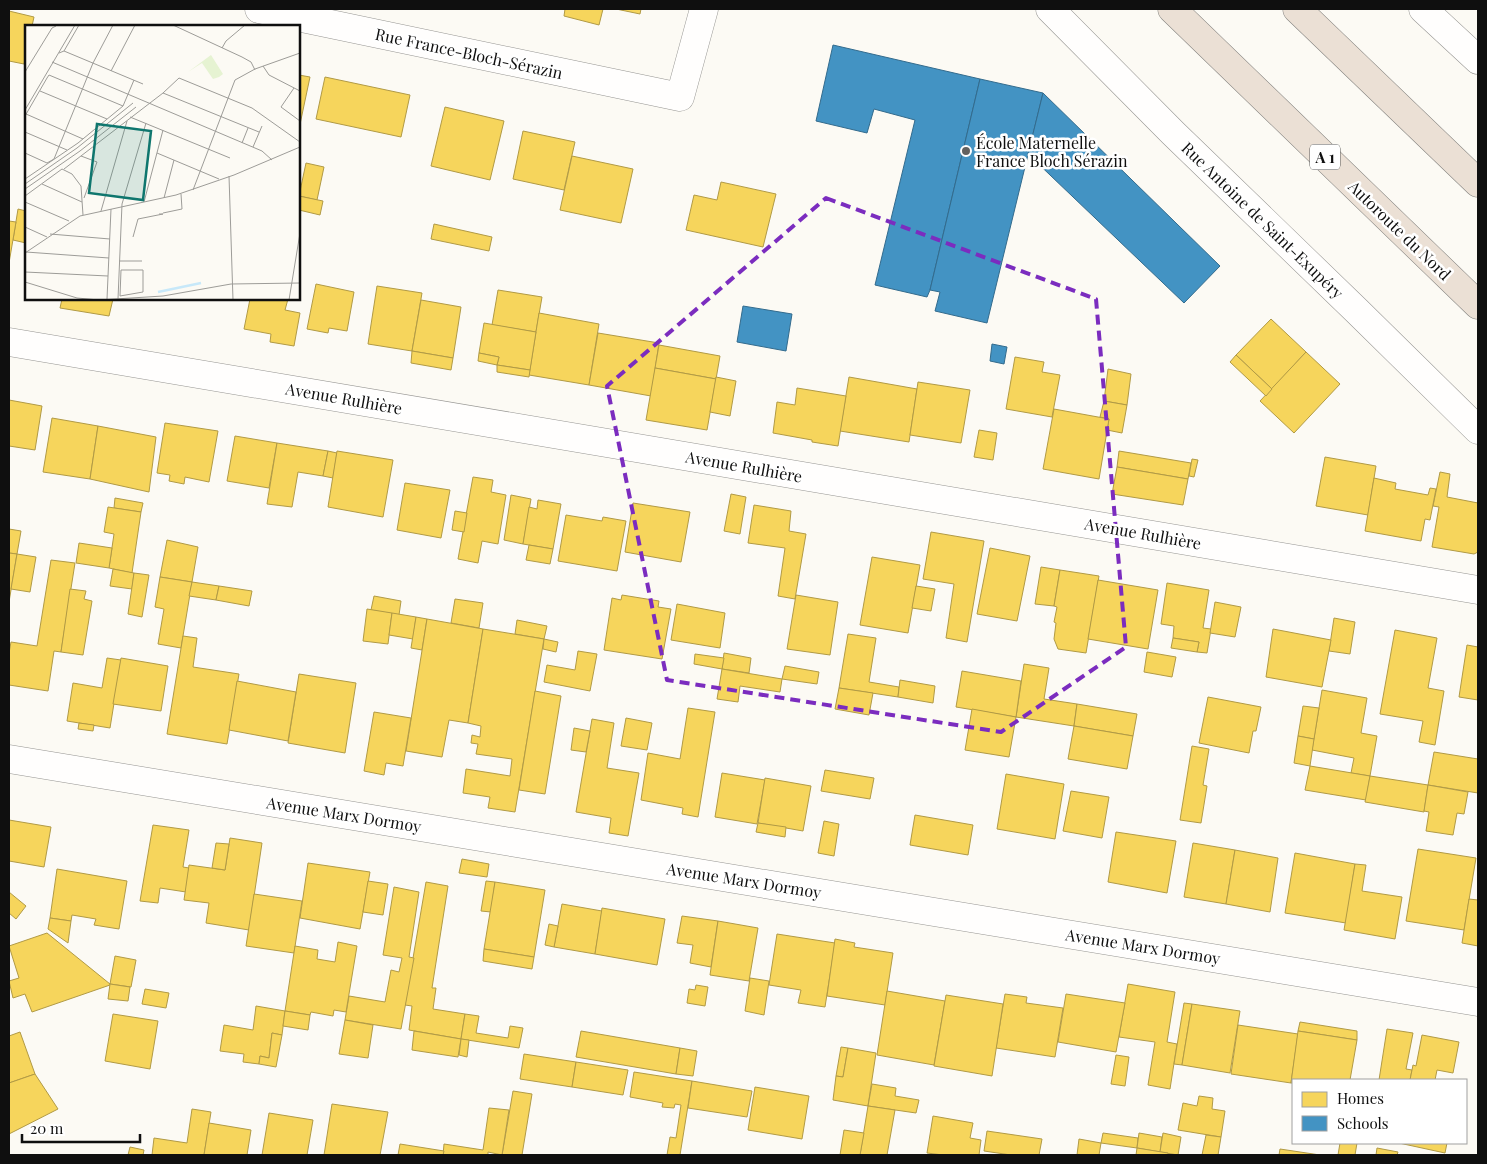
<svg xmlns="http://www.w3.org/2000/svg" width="1487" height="1164" font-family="'Playfair Display',serif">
  <rect width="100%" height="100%" fill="#fcfaf4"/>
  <g fill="#f6d55c" stroke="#b19a45">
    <path d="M565,9h38l-4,16 -35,-9z"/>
    <path d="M616,9h25l-1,5z"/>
    <path d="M9,11l25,6 -2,9h-6v29l-2,9 -15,-3z"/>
    <path d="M299,75l11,2 -11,52z"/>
    <path d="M325,77l85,18 -9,42 -85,-18z"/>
    <path d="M445,107l59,14 -14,59 -59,-14z"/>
    <path d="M523,131l52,11 -11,48 -51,-11z"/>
    <path d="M572,156l61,13 -12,54 -61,-13z"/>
    <path d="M306,163l18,4 -7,33 -18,-4z"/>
    <path d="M721,182l55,12 -13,53 -77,-17 8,-35 23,5z"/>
    <path d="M299,196l24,5 -3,14 -21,-5z"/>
    <path d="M18,209l8,2v32l-13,-3z"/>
    <path d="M9,221l7,1 -7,41z"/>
    <path d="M434,224l58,13 -3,14 -58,-12z"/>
    <path d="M316,284l38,8 -7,39 -18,-3 -1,5 -21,-4z"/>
    <path d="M377,286l45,7 -10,58 -44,-7z"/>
    <path d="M498,290l44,7 -6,35 -44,-7z"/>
    <path d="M62,299h51l-4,17 -49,-8z"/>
    <path d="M250,299h38l-3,11 15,3 -6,33 -24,-4 1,-8 -27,-5z"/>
    <path d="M421,300l40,7 -8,51 -41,-7z"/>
    <path d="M539,313l60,11 -10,61 -60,-10z"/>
    <path d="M1271,319l35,33 -34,37 -36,-34z"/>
    <path d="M484,323l52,9 -6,38 -33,-5 2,-8 -20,-4z"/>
    <path d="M598,333l61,10 -8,53 -62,-11z"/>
    <path d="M659,345l61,11 -4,23 -61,-11z"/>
    <path d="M412,351l41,7 -2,12 -40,-7z"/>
    <path d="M1306,352l34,32 -46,49 -34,-32z"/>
    <path d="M479,353l20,4 -2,8 -19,-4z"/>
    <path d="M1236,355l36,34 -6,7 -36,-34z"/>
    <path d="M1015,357l29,5 -2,10 18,3 -8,42 -46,-8z"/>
    <path d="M497,365l33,5 -1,7 -32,-5z"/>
    <path d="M655,368l61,11 -9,51 -61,-10z"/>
    <path d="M1108,369l23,5 -4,31 -23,-4z"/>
    <path d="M716,377l20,4 -6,35 -20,-4z"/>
    <path d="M849,377l68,12 -8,53 -69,-11z"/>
    <path d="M918,382l52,8 -9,53 -51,-8z"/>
    <path d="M797,388l49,8 -8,50 -26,-4v-2l-39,-7 4,-31 18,3z"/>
    <path d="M9,400l33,6 -7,44 -26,-4z"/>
    <path d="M1104,401l23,4 -5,28 -15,-3 2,-11 -9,-2z"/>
    <path d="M1054,409l55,10 -10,60 -56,-10z"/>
    <path d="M52,418l46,8 -8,53 -47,-7z"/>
    <path d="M165,423l53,8 -9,51 -24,-5 -1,7 -15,-3 1,-6 -13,-2z"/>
    <path d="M98,426l58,11 -7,55 -59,-13z"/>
    <path d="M979,430l18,3 -4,27 -19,-3z"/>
    <path d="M235,436l42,7 -8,45 -42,-7z"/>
    <path d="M277,443l51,8 -5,25 -25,-4 -6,35 -25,-3z"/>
    <path d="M328,451l9,2 -4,25 -10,-2z"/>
    <path d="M337,451l56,9 -10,57 -55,-10z"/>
    <path d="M1119,451l72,12 -3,16 -71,-12z"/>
    <path d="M1325,457l51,9 -8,49 -52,-9z"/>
    <path d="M1192,459l6,1 -4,17 -5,-1z"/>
    <path d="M1117,467l71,12 -5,26 -71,-11z"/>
    <path d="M1440,472l10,2 -3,23 31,6v49l-4,2 -42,-7 7,-40 -6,-1z"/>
    <path d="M473,477l20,3 -2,12 15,3 -8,49 -16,-3 -4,22 -20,-4z"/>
    <path d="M1374,478l22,5 -1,6 33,6 2,-7 6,1 -6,31 -5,-1 -4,22 -56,-10z"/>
    <path d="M405,483l45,7 -9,48 -44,-8z"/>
    <path d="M731,494l15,3 -6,37 -16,-3z"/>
    <path d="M511,495l20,4 -8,45 -19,-4z"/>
    <path d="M115,498l28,5 -2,9 -27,-4z"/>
    <path d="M538,500l23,4 -8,45 -30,-5 6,-37 8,2z"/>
    <path d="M633,503l57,9 -9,50 -56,-10z"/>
    <path d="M754,505l37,6 -2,20 17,3 -11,65 -17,-3 7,-48 -37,-5z"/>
    <path d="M108,507l33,5 -9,61 -23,-5 5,-34 -10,-2z"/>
    <path d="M455,511l12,2 -3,19 -12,-2z"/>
    <path d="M566,515l36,6 1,-4 23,4 -9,50 -59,-10z"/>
    <path d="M9,529l12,2 -4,23 -8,-1z"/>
    <path d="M931,532l53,9 -17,101 -21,-4 8,-54 -31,-5z"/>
    <path d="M167,540l31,7 -6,35 -32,-5z"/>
    <path d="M79,543l33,5 -3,20 -33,-5z"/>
    <path d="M529,545l24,4 -3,15 -24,-4z"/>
    <path d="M990,548l40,8 -13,65 -40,-7z"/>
    <path d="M9,553l8,1 -8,48z"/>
    <path d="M17,554l19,3 -6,35 -19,-3z"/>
    <path d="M872,557l48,8 -12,68 -48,-8z"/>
    <path d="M51,560l24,3 -14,89 -7,-1 -6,40 -39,-6v-32l2,-11 26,4z"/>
    <path d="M1041,567l19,3 -6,36 -19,-2z"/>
    <path d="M113,569l21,4 -2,16 -22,-3z"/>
    <path d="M1060,570l39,6 -13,77 -28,-4 -4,-10 2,-16 -2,-1 3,-15 -3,-1z"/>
    <path d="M134,573l15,2 -7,42 -14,-3z"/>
    <path d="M160,577l32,5 -11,66 -23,-4 6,-35 -9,-2z"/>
    <path d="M1098,580l60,10 -10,59 -60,-10z"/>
    <path d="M192,582l27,4 -3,14 -27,-4z"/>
    <path d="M1167,583l42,7 -6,38 8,1 -4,24 -10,-1 2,-10 -26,-4 1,-12 -13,-2z"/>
    <path d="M219,586l33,5 -3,15 -33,-6z"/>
    <path d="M916,586l19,3 -4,22 -19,-3z"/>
    <path d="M70,589l16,2 -2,8 8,2 -9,54 -22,-3z"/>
    <path d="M622,595l37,6 -1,6 13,2 -9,50 -58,-9 8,-52 9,2z"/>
    <path d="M796,595l42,7 -8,53 -43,-6z"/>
    <path d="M374,596l27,5 -2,14 -28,-5z"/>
    <path d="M455,599l28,4 -4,25 -28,-5z"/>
    <path d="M1215,602l26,5 -6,30 -25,-4z"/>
    <path d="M677,604l48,9 -5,35 -49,-8z"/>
    <path d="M367,609l25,4 -4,31 -25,-3z"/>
    <path d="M392,613l24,4 -3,22 -24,-4z"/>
    <path d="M416,617l11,2 -5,31 -11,-2z"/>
    <path d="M1334,618l21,4 -5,32 -21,-3z"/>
    <path d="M427,619l56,10 -15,94 -19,-3 -7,37 -36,-6z"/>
    <path d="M517,620l30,6 -3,13 -29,-5z"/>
    <path d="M483,629l61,10 -29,173 -27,-4 2,-11 -27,-4 3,-24 44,7 2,-17 -36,-5 2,-10 -7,-1 1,-8 8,2 1,-11 -13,-3z"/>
    <path d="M1273,629l58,11 -9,47 -56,-10z"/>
    <path d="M1395,630l42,8 -9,50 16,3 -9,54 -16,-3 4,-21 -43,-7z"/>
    <path d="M848,634l28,4 -7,44 30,5 -1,10 -59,-9z"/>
    <path d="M183,636l14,2 -4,29 46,7 -12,70 -60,-10z"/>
    <path d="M1173,638l26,4 -2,10 -26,-4z"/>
    <path d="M544,639l14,3 -2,10 -13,-3z"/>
    <path d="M1467,645l11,2v53l-19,-3z"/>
    <path d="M578,651l19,3 -7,37 -46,-9 3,-17 28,5z"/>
    <path d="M1147,652l29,5 -4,20 -28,-5z"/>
    <path d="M724,653l27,5 -2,15 -27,-4z"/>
    <path d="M695,654l29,4 -2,11 -28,-5z"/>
    <path d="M107,658l14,2 -11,68 -43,-7 6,-38 29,5z"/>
    <path d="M121,658l47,8 -7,45 -48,-7z"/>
    <path d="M1024,664l25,4 -5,31 33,5 -3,22 -58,-9z"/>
    <path d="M785,666l34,6 -2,12 -35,-5z"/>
    <path d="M722,669l60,10 -2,13 -40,-6 -2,16 -21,-3z"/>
    <path d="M962,671l59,10 -5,36 -60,-10z"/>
    <path d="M299,674l57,9 -11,70 -57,-10z"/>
    <path d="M900,680l35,6 -2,17 -35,-6z"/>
    <path d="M237,681l59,11 -8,49 -59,-11z"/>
    <path d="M839,688l34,5 -4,22 -34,-6z"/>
    <path d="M1322,690l45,8 -6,35 16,3 -7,40 -19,-3 3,-15 -42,-8z"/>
    <path d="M535,691l26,5 -16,98 -26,-4z"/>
    <path d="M1208,697l53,10 -5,24h-3l-4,22 -50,-10z"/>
    <path d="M1077,704l60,10 -4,22 -59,-10z"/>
    <path d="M1303,706l16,2 -5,31 -16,-3z"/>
    <path d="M688,708l27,4 -17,105 -16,-3 1,-6 -42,-8 7,-47 32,6z"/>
    <path d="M972,709l44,8 -7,40 -44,-7z"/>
    <path d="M374,712l37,6 -8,48 -17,-3 -2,12 -20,-4z"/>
    <path d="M626,718l26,5 -5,27 -26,-4z"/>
    <path d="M592,719l22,4 -7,45 32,5 -11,63 -19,-3 2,-15 -35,-6z"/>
    <path d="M79,723l15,2 -1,6 -15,-2z"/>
    <path d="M1074,726l59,10 -6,33 -59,-10z"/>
    <path d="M574,728l16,3 -4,21 -15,-2z"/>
    <path d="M1298,736l16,3 -4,27 -16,-3z"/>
    <path d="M1192,746l17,3 -6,36 4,1 -6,37 -21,-3z"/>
    <path d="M1434,752l44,7v34l-50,-8z"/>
    <path d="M1310,766l60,10 -4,24 -61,-10z"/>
    <path d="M825,770l49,8 -4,21 -49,-8z"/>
    <path d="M722,773l43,7 -8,44 -42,-7z"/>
    <path d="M1006,774l58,10 -9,55 -58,-10z"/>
    <path d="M1370,776l58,9 -4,27 -59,-10z"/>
    <path d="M765,778l46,8 -8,45 -45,-8z"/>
    <path d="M1428,785l40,7 -4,22 -7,-1 -4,22 -27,-4 3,-19 -5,-1z"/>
    <path d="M1071,791l38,6 -7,41 -39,-7z"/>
    <path d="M915,815l58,10 -5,30 -58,-10z"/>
    <path d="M9,820l42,7 -7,40 -35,-6z"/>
    <path d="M824,821l15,3 -5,32 -16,-3z"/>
    <path d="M758,823l28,4 -1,10 -29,-5z"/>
    <path d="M153,825l36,5 -6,37 6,1 -3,24 -26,-4 -2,15 -18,-2z"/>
    <path d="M1116,832l60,9 -9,52 -59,-11z"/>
    <path d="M230,838l32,5 -13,87 -43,-7 3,-20 -25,-3 5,-35 36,5z"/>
    <path d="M216,843l13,1 -4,26 -13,-2z"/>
    <path d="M1193,843l42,7 -9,54 -42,-7z"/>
    <path d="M1418,849l58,9 -12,72 -58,-9z"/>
    <path d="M1235,850l43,8 -8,54 -44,-8z"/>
    <path d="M1295,853l60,11 -9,59 -61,-10z"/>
    <path d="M462,859l27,5 -2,13 -28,-4z"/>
    <path d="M308,863l62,9 -10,57 -60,-11z"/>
    <path d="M1355,864l11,1 -4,26 40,6 -7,42 -51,-9z"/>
    <path d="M57,869l70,12 -8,48 -25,-4 2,-6 -24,-4 -1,6 -21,-3z"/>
    <path d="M368,881l20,3 -5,31 -20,-3z"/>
    <path d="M486,881l9,1 -4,30 -10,-1z"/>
    <path d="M426,882l22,4 -16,102h4l-3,21 32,5 -4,25 -52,-9 3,-24 -7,-1z"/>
    <path d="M495,882l50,8 -11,67 -50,-8z"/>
    <path d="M394,887l25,5 -10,65 5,1 -13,71 -56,-9 4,-24 36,6 6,-32 8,2 3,-14 -19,-3z"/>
    <path d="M9,892l17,14 -10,13 -7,-6z"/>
    <path d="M254,894l48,7 -8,52 -48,-7z"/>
    <path d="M1469,899l9,1v46l-16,-3z"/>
    <path d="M562,904l40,7 -7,43 -41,-7z"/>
    <path d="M602,908l63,11 -8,46 -62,-11z"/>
    <path d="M682,916l36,5 -7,46 -21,-4 3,-18 -16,-2z"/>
    <path d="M50,918l21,3 -3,22 -20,-14z"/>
    <path d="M718,921l40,7 -9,53 -39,-6z"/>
    <path d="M549,924l9,2 -4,21 -9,-2z"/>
    <path d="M47,933l63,51v1l-78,27 -7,-18 -12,4 -4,-17 10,-3 -10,-32z"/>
    <path d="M777,934l58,9 -10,64 -27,-4 3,-13 -32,-5z"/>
    <path d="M835,939l20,4 -1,4 39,6 -8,52 -58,-9z"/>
    <path d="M338,942l19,4 -11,66 -12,-2 -1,6 -22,-4 -1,3 -25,-4 10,-65 23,4 -1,9 18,3z"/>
    <path d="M484,949l50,8 -2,12 -49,-8z"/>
    <path d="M115,956l21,4 -5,27 -21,-3z"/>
    <path d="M750,978l19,3 -5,34 -19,-4z"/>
    <path d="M110,984l20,3 -2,14 -20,-2z"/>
    <path d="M1128,984l47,8 -8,50 10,2 -7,45 -22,-4 7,-43 -36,-5z"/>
    <path d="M696,985l12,2 -3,19 -18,-3 2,-14 6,1z"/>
    <path d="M145,989l24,4 -3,15 -24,-4z"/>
    <path d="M887,991l58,10 -11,64 -57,-10z"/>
    <path d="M1005,994l22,3 -1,6 37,5 -8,49 -59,-9z"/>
    <path d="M1066,994l59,9 -9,49 -58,-10z"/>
    <path d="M946,995l57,9 -11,72 -58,-10z"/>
    <path d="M1184,1003l8,1 -10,61 -8,-1z"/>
    <path d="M1192,1004l48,7 -10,62 -48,-8z"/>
    <path d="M256,1006l29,5 -3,24 -10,-2 -3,25 -9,-2 -1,8 -16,-2 1,-8 -24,-3 4,-26 29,5z"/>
    <path d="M285,1011l25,4 -2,15 -25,-4z"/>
    <path d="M113,1014l45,7 -8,48 -45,-8z"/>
    <path d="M465,1014l14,2 -3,17 32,5 2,-12 13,2 -4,20 -58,-9z"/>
    <path d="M345,1020l28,5 -5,33 -29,-4z"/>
    <path d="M1300,1022l57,9v9l-59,-9z"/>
    <path d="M1238,1025l60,9 -7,49 -60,-9z"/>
    <path d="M1387,1029l26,4 -7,36 6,1 -2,10h-31z"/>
    <path d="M414,1031l47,8 -3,18 -46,-7z"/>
    <path d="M581,1031l99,17 -4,26 -100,-17z"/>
    <path d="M1298,1031l59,9 -7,40h-57v3h-2z"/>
    <path d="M20,1032l15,42 -26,9v-47z"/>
    <path d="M272,1033l10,2 -6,32 -17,-3 1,-8 9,2z"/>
    <path d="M1422,1035l37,7 -6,31 -16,-3 -2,10h-25l3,-15 3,1z"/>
    <path d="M461,1039l8,1 -2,17 -8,-2z"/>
    <path d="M841,1047l7,1 -5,29 -7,-1z"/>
    <path d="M680,1048l17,3 -4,25 -17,-2z"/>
    <path d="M848,1048l28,5 -8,53 -35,-6 3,-24 7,1z"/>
    <path d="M524,1054l52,8 -4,25 -52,-8z"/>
    <path d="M1116,1055l13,2 -4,29 -14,-2z"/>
    <path d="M576,1062l52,8 -5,25 -51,-8z"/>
    <path d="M634,1072l58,9 -12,74h-13l3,-18 6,1 5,-33 -6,-1 -1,4 -12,-1 1,-4 -33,-6z"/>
    <path d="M35,1074l23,35 -49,25v-51z"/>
    <path d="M692,1081l60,10 -5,26 -59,-9z"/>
    <path d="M872,1084l24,4 -1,8 24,4 -3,13 -48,-7z"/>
    <path d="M755,1087l54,9 -7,43 -54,-9z"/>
    <path d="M513,1091l19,3 -10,61h-20z"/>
    <path d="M1199,1096l14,2 -1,11 13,2 -4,26 -43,-7 5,-27 14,3z"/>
    <path d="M332,1104l56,8 -8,43h-56z"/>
    <path d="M868,1106l27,4 -8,45h-27z"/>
    <path d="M489,1108l20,2 -7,45 -14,-3v3h-45l1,-11 39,6z"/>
    <path d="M192,1109l19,3 -7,43h-52l2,-17 33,5z"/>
    <path d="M269,1113l44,7 -6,35h-45z"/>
    <path d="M933,1116l40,7 -3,15 11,2 -2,15h-36l-16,-2z"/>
    <path d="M209,1123l42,7 -4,25h-43z"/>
    <path d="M844,1130l20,3 -4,22h-20z"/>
    <path d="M987,1131l55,8 -3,16h-28l-27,-4z"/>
    <path d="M1103,1133l35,5 -1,10 -36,-5z"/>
    <path d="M1139,1133l23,4 -2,15 -23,-4z"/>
    <path d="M1163,1133l18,4 -3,18 -18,-3z"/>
    <path d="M1206,1135l15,2 -3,18h-16z"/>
    <path d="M1079,1139l22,4 -2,12h-22z"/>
    <path d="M1340,1143h17l-2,12h-17z"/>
    <path d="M1399,1143h48l-2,10z"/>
    <path d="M400,1144l44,7 -1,4h-45z"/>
    <path d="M130,1147l14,3 -1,5h-15z"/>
    <path d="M1137,1148l31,5v2h-32z"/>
    <path d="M1377,1148l21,4 -1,3h-21z"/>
    <path d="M1280,1149l40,6h-41z"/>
  </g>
  <g fill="#4393c3" stroke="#336b8d">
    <path d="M833,45l147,34 -50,211 -3,7 -52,-12 40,-165 -41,-11 -7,24 -51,-12z"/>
    <path d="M980,79l63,14 -56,230 -52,-12 5,-19 -10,-2z"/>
    <path d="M1043,93l177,173 -36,37 -156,-149z"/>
    <path d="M743,306l49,8 -6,37 -49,-9z"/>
    <path d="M992,344l15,3 -3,17 -14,-3z"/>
  </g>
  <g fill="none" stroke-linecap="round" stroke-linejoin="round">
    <g stroke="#969592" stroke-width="29">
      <g id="minor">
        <path d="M259,9l421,88 24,-88"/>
        <path d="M1050,9l123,124 184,178 121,119"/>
        <path d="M1423,9l55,51"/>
        <path d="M9,342l1469,248"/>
        <path d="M9,759l1469,243"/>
      </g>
    </g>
    <g stroke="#83827f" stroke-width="29">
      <g id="motorway">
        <path d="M1172,9l306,296"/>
        <path d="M1297,9l181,174"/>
      </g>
    </g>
    <use href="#minor" stroke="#fffefd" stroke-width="28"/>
    <use href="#motorway" stroke="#ebe0d5" stroke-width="28"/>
  </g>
  <path fill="none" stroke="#7b2cbf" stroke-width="4" stroke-dasharray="10 6" stroke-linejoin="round" d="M826,198l270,101 30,348 -125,85 -334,-52 -60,-294z"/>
  <circle fill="#62615f" stroke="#fff" stroke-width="2" cx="966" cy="151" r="5"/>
  <g text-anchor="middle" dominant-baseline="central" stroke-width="5" stroke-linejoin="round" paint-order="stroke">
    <rect fill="#fff" stroke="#575757" stroke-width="1" x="1310" y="144.5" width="30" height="25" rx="4"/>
    <g font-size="15" font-weight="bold" fill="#0f0f0f">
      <text x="1325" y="157">A 1</text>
    </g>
    <g font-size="16" fill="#0f0f0f" stroke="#fff">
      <text transform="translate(469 53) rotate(12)">Rue France-Bloch-Sérazin</text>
      <text transform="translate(1263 220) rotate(44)">Rue Antoine de Saint-Exupéry</text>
      <text transform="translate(1400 230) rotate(44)">Autoroute du Nord</text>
      <text transform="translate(344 398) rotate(10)">Avenue Rulhière</text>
      <text transform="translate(744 466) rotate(10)">Avenue Rulhière</text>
      <text transform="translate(1143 533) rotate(10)">Avenue Rulhière</text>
      <text transform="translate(344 814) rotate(9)">Avenue Marx Dormoy</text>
      <text transform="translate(744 880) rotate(9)">Avenue Marx Dormoy</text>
      <text transform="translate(1143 946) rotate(9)">Avenue Marx Dormoy</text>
    </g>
    <g font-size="16" fill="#0f0f0f" stroke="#fff" text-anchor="start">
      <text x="976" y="142">École Maternelle<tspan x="976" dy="18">France Bloch Sérazin</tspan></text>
    </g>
  </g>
  <g transform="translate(25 25)">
    <rect width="275" height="275" fill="#fcfaf4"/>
    <path d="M186,30l12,19 -4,3 -6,2 -11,-16 -14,9z" fill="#e6f3d2"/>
    <path fill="none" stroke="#c7e8f9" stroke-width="2.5" d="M133,267l43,-9"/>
    <path fill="none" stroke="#9d9c98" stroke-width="1" d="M148,0l69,32 9,5 4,8M197,23l4,-7 19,-16M39,26l79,33M34,28l5,-2 15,-26M27,37l210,89 10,9M238,41l6,9 31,16M86,46l24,-46M0,47l27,-44 4,-2M22,53l2,-3 74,31M269,63l-13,19 19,14M15,66l67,28M138,68l16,-15 73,30 48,34M0,85l50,-85M1,89l57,25M0,91l22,-38M105,92l100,41M0,107l42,18M217,118l6,-15M228,122l9,-21M0,128l22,10M132,128l62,26M56,131l16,6 -13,36M22,138l7,-4 39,-96 20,-38M37,144l10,5 9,12 2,29M39,144l99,-76 96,39M209,150l66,-28M204,151l4,124M0,154l53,-36 45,-37 11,-26M0,159l52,-36 56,-45M17,159l40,18M0,164l55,-38 56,-44M168,165l42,-110 20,-11 45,-16M0,171l37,-27M139,173l10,-38M0,177l44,19M119,177l19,-72M76,186l26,-90M138,188l19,-4 -1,-15M0,202l22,10M25,209l60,5M108,212l5,-18 25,-5h-4M1,227l83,6M0,228l55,-37 96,-21 58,-20M94,236h23M96,245h22v22l-23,4zM0,247l83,4M0,257l52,16 22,2 64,-4 68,-12 69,-1M82,274l4,-90M93,274l4,-95 24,-81M264,275l11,-67"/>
    <path fill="#0f766e" fill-opacity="0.15" stroke="#0f766e" stroke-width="2.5" d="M72,99l54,7 -8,69 -54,-7z"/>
    <rect width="275" height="275" fill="none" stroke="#0f0f0f" stroke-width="2.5"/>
  </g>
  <rect width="1487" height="1164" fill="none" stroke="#0f0f0f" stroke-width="20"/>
  <rect x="1292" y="1079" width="175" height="65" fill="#ffffff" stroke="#9f9f9f"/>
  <rect x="1302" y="1092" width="25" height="15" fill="#f6d55c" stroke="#9f9f9f"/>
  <text x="1337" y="1104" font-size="15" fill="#0f0f0f">Homes</text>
  <rect x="1302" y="1116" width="25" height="15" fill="#4393c3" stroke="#9f9f9f"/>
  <text x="1337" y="1129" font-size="15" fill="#0f0f0f">Schools</text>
  <path d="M22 1134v8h118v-8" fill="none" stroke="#0f0f0f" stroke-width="2.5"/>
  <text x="30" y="1134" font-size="15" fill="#0f0f0f" stroke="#ffffff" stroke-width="4" paint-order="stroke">20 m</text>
</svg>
